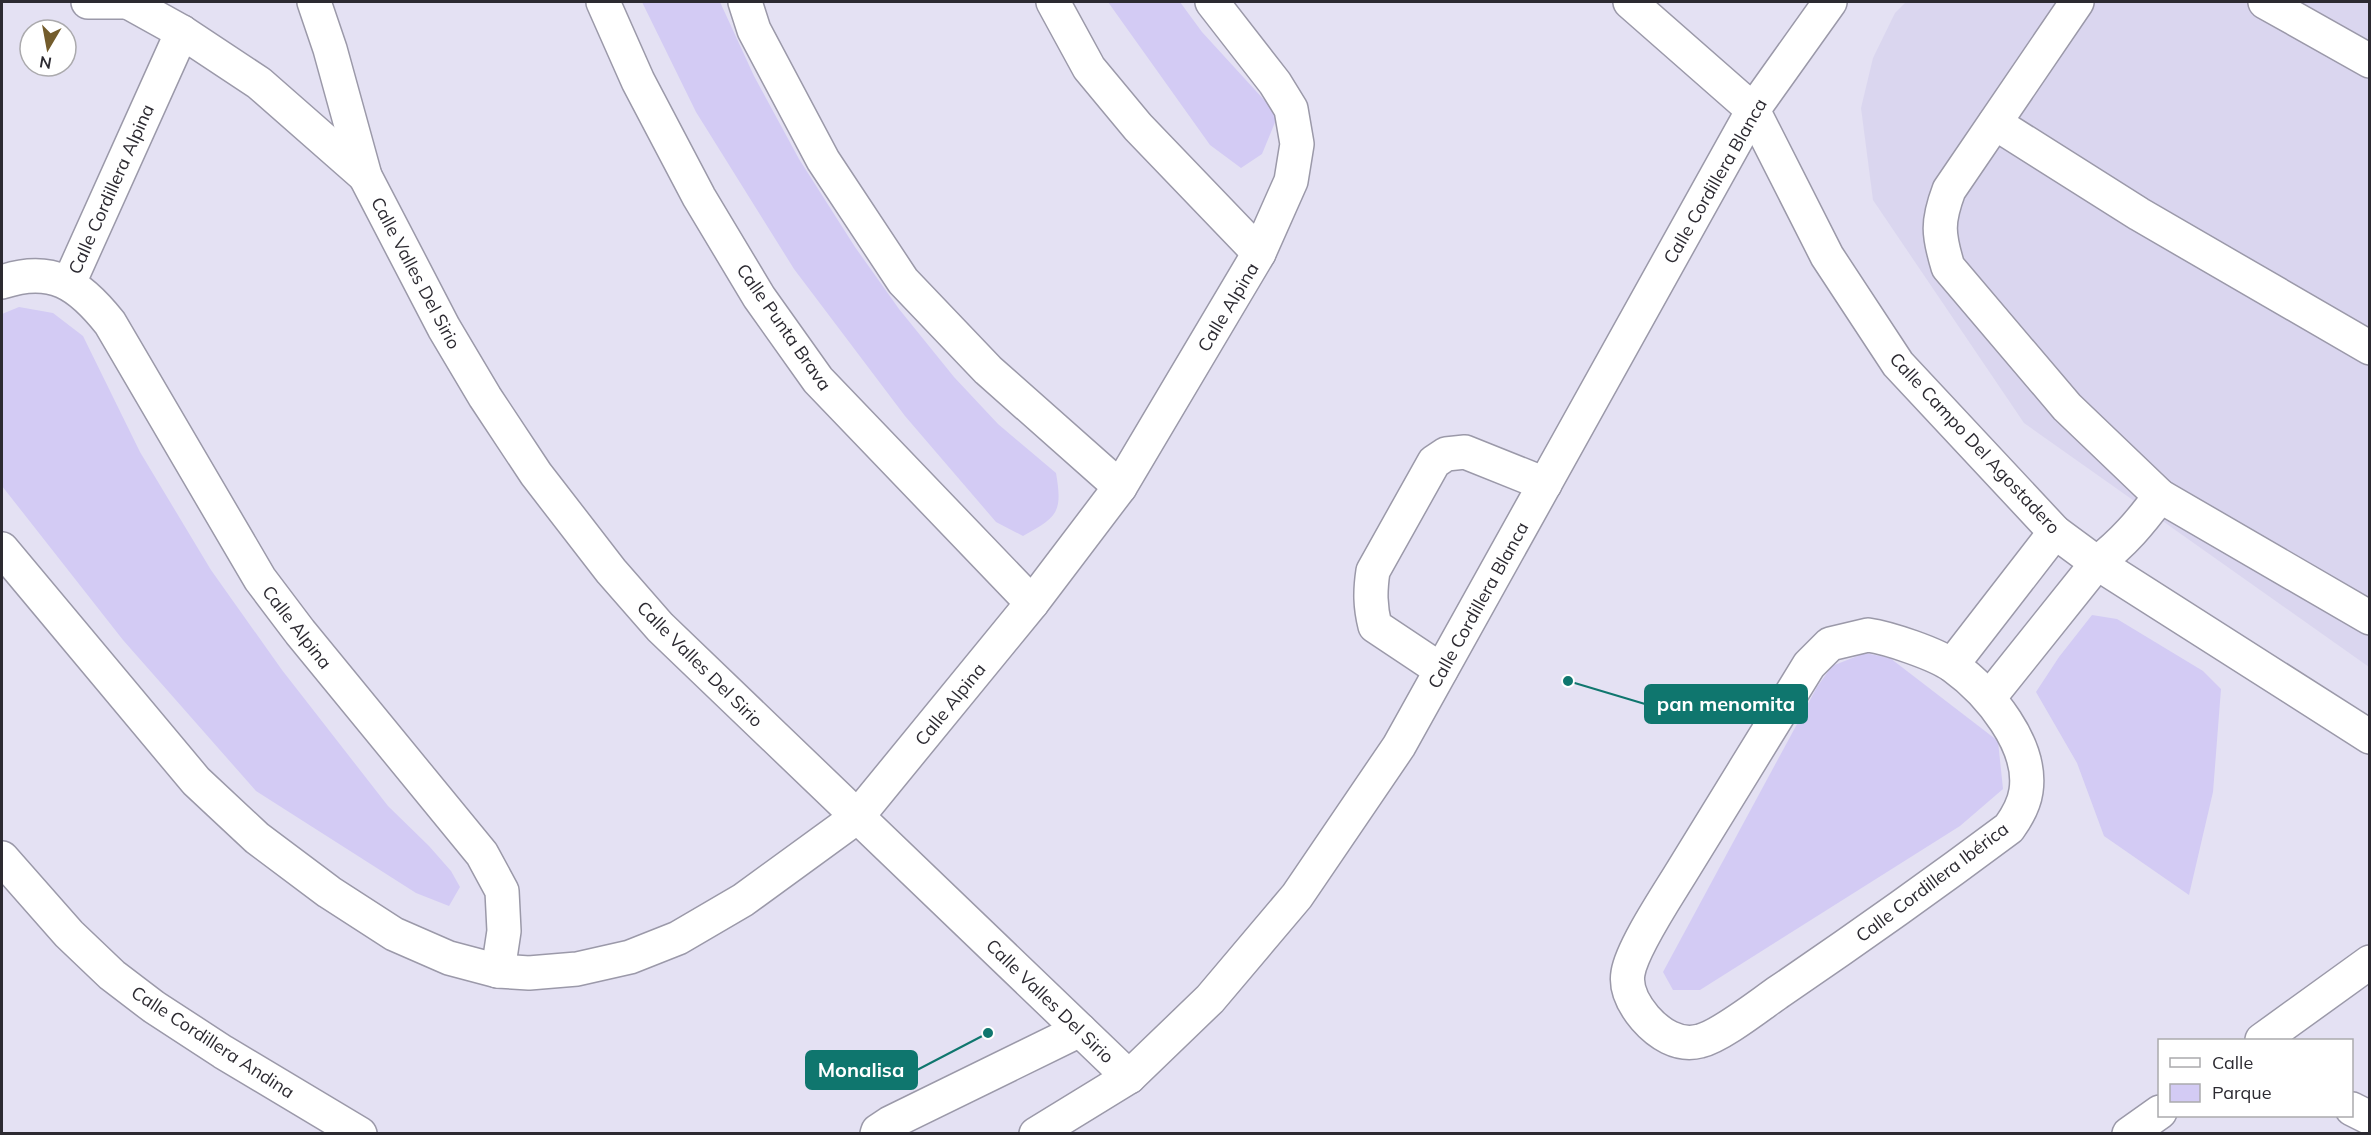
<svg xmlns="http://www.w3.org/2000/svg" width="2371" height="1135" font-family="Mulish,sans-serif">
  <rect width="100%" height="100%" fill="#e4e1f3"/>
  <path fill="#dad6ef" d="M1906,2h463v665l-345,-244 -151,-223 -12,-92 12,-50 22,-45z"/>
  <g fill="#d3cbf4">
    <path d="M642,2h78l34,74 45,83 56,88 44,62 55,68 44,47 58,49c7,40 1,44 -33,63l-27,-14 -91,-106 -111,-147 -98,-157z"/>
    <path d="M1108,2h72l22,30 76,83 -16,39 -21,14 -31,-23z"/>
    <path d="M19,307l34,6 30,23 57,116 71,118 71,100 106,136 41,40 22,25 9,16 -11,19 -33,-13 -160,-102 -133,-151 -121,-154v-172z"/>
    <path d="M2092,615l25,4 86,52 18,18 -8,103 -24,103 -85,-59 -27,-73 -41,-71 23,-35z"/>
    <path d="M1865,653l25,5 108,83 5,48 -43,37 -260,164h-27l-10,-18 154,-285 15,-21z"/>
  </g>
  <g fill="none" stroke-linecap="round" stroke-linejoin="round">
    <g stroke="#9b99a9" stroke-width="36">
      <g id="minor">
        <path d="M88,2h41"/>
        <path d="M128,2l54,30 77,51 106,93"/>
        <path d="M314,2l16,47 35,127 79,152 41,69 51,77 75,97 49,56 469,450"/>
        <path d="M603,2l35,79 61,116 60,100 59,83 214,223"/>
        <path d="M745,2l9,28 69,130 80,121 85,89 132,117"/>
        <path d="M1053,2l36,66 49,59 121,126"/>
        <path d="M1630,2l123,108 74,146 71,108 157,168 42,31 273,174"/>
        <path d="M2077,2l-128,188c-12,32 -11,44 -1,77l119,140 93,89 210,122"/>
        <path d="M2265,2l105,59"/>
        <path d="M1995,123l144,91 231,134"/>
        <path d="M2,282c50,-17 77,2 108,41l150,256 40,53 182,222 20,37 2,40 -6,40"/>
        <path d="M69,283l113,-251"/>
        <path d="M2,549l194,232 61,57 72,54 65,42 55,24 49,13 31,2 48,-4 53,-12 48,-19 65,-38 114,-83 175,-214 88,-116 139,-234 32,-72 6,-37 -6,-35 -16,-26 -63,-81"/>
        <path d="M1868,635c21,3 68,19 85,31 36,26 80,79 73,125 -2,14 -9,26 -17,37 -75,56 -151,110 -229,163 -19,13 -59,45 -80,50 -22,6 -42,-8 -55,-23 -11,-13 -20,-28 -17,-45 4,-25 39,-77 53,-100 43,-69 85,-139 128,-208l21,-21z"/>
        <path d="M1952,665l103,-133"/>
        <path d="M1441,670l-66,-44c-5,-20 -5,-35 -2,-55l61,-109 12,-8 19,-2 80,32"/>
        <path d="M1989,698l108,-135c27,-21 43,-40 63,-67"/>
        <path d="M2,858l67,76 43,41 42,32 69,45 137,82"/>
        <path d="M2262,1040l108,-78"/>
        <path d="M2352,1109l18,9"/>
        <path d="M877,1134l1,-3 12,-8 190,-93"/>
        <path d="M1036,1134l93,-57 81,-78 87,-103 102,-150 354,-636 77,-108"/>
        <path d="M2129,1134l31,-22"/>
      </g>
    </g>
    <use href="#minor" stroke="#fff" stroke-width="33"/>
  </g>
  <g text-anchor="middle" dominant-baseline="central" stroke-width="6" stroke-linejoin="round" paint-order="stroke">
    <g font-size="18" fill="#2c2a31" stroke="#fff">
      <text transform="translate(1715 181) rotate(-60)">Calle Cordillera Blanca</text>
      <text transform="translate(111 189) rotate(-66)">Calle Cordillera Alpina</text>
      <text transform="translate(416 273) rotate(62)">Calle Valles Del Sirio</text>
      <text transform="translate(1228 307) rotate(-59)">Calle Alpina</text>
      <text transform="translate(784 327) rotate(55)">Calle Punta Brava</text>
      <text transform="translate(1975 443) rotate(47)">Calle Campo Del Agostadero</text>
      <text transform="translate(1478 605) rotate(-61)">Calle Cordillera Blanca</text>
      <text transform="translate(297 627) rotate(52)">Calle Alpina</text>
      <text transform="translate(700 664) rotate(45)">Calle Valles Del Sirio</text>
      <text transform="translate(950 704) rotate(-51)">Calle Alpina</text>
      <text transform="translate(1932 882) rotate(-37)">Calle Cordillera Ibérica</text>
      <text transform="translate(1050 1001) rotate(44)">Calle Valles Del Sirio</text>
      <text transform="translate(213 1042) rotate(33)">Calle Cordillera Andina</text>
    </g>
  </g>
  <path fill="none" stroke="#0f766e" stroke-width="2" d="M1568 681L1645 704M988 1033L917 1070"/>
  <g fill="#0f766e" stroke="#fff" stroke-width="2">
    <circle cx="1568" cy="681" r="6"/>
    <circle cx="988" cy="1033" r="6"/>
  </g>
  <g fill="#0f766e" stroke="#0f766e" stroke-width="2">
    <rect x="1645" y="685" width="162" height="38" rx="6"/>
    <rect x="806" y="1051" width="111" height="38" rx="6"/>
  </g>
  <g font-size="20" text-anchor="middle" font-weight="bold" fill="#fff">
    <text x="1726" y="711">pan menomita</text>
    <text x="861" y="1077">Monalisa</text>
  </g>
  <rect width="2371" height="1135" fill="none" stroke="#2c2a31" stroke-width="6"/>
  <rect x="2158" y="1039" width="195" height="78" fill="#ffffff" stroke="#abaaad" stroke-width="1.5"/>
  <rect x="2170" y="1058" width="30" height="9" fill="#ffffff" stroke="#abaaad" stroke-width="1.5"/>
  <text x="2212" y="1069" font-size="18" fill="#2c2a31">Calle</text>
  <rect x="2170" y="1084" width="30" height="18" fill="#d3cbf4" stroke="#abaaad" stroke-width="1.5"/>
  <text x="2212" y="1099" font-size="18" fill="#2c2a31">Parque</text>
  <g transform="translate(48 48) rotate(190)"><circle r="28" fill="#ffffff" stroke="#abaaad" stroke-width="1.5"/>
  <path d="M0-4.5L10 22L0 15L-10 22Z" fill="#735c2c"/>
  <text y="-9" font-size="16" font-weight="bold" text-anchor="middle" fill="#2c2a31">N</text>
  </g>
</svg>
